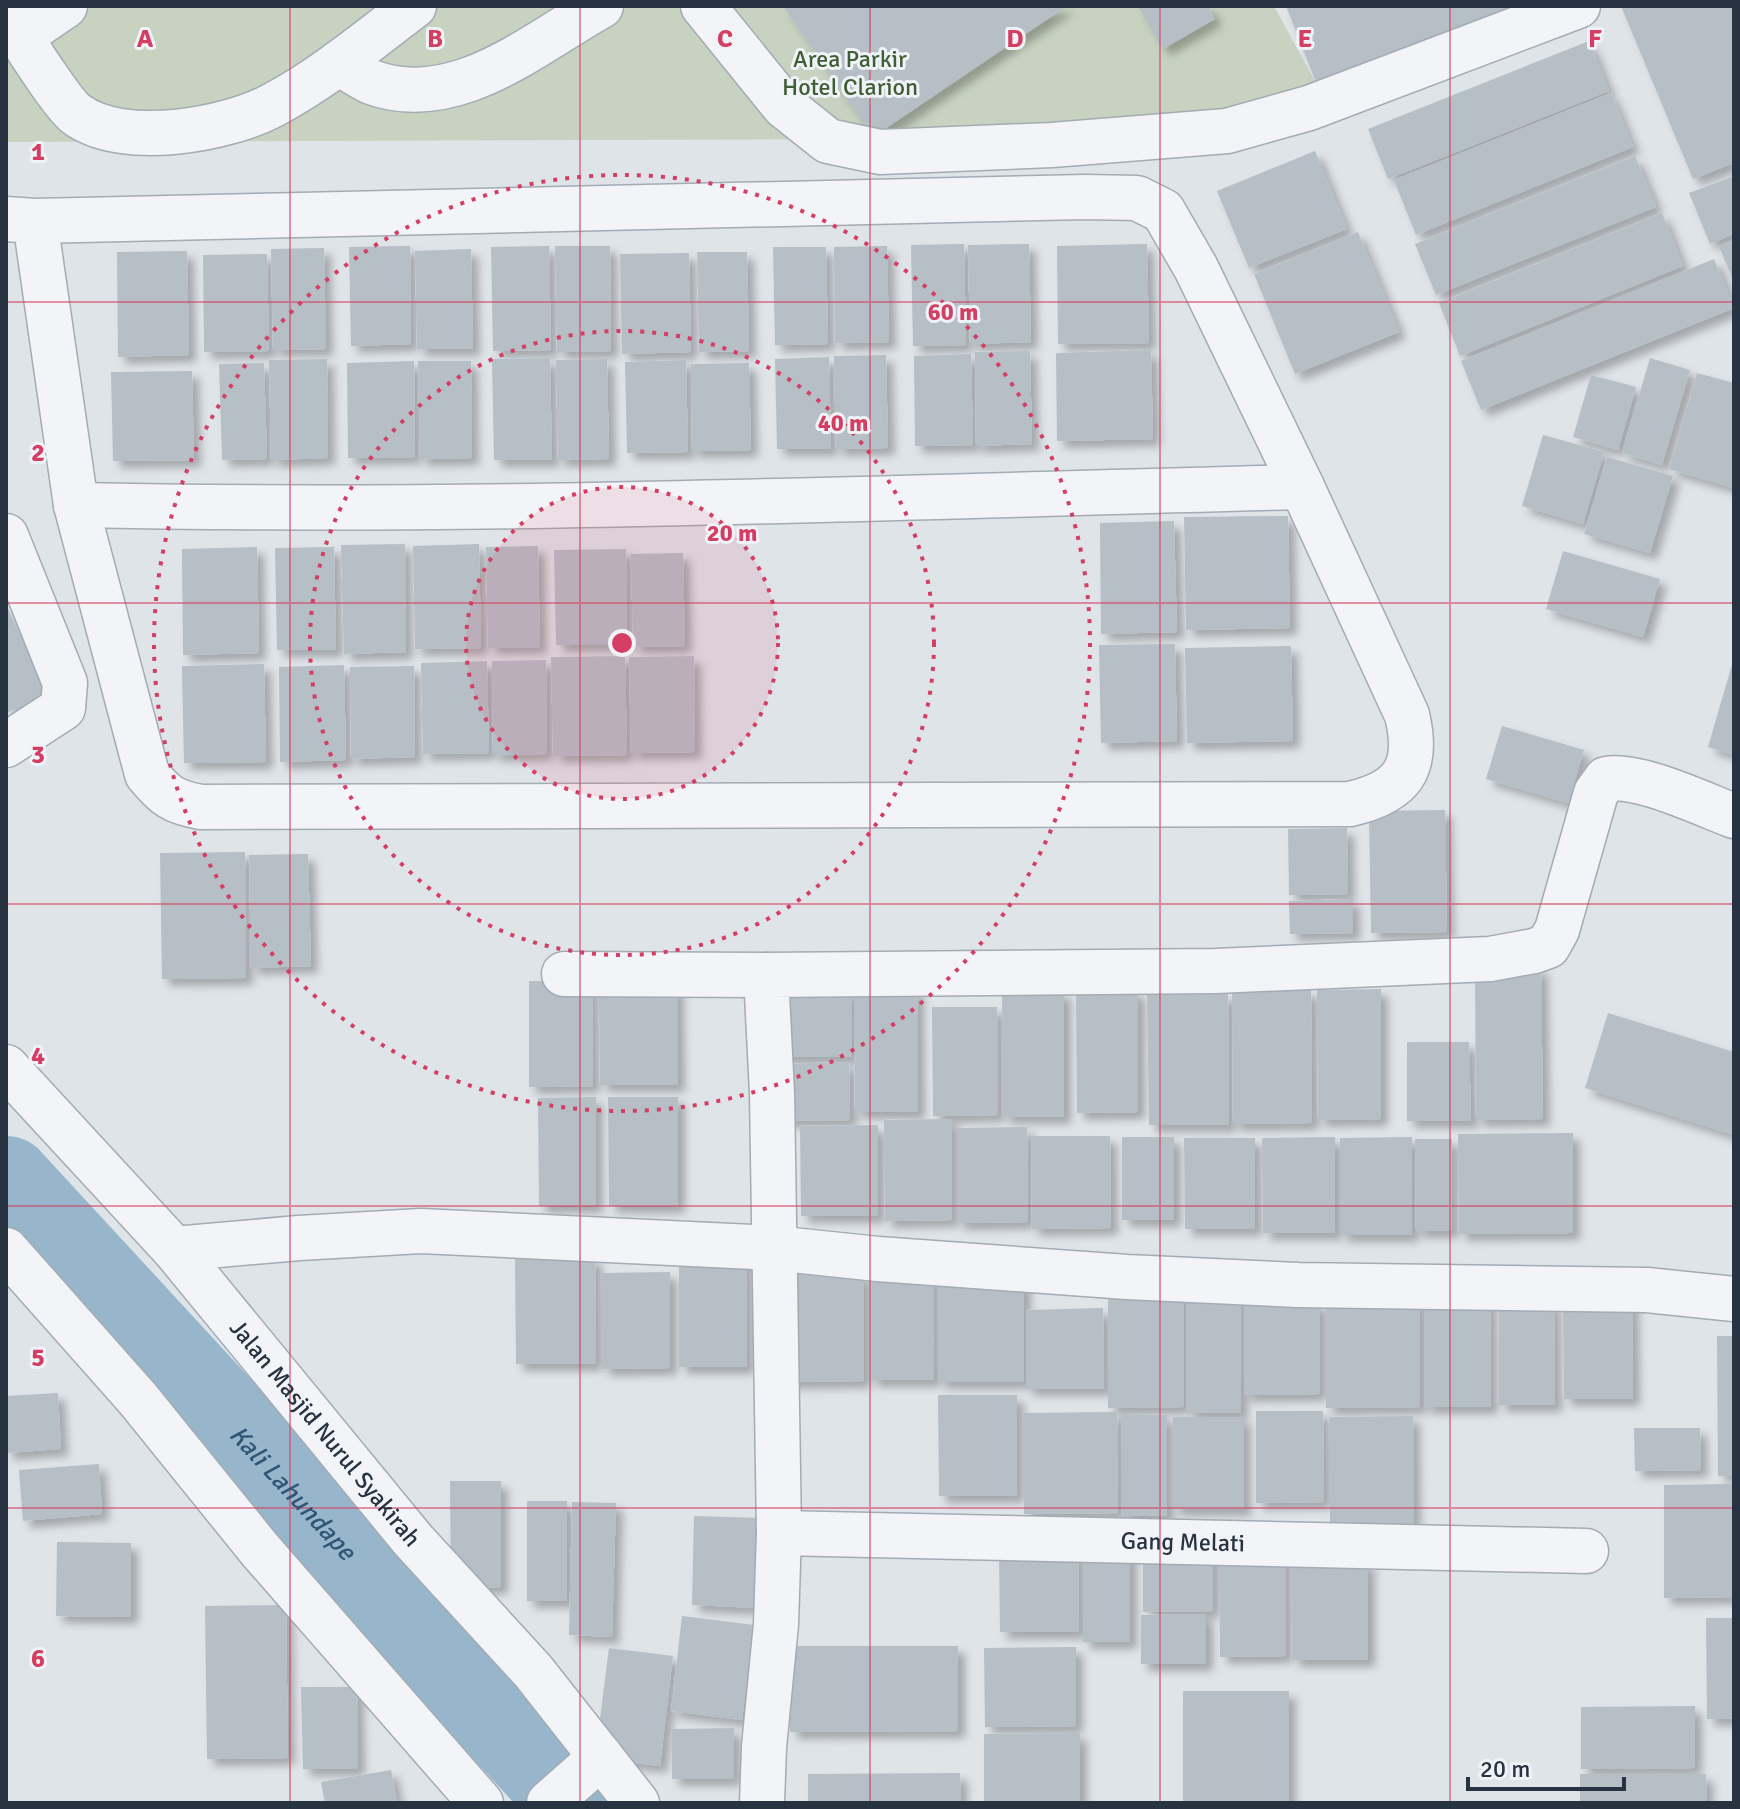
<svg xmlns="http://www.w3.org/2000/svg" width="1740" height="1809" font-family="Signika,sans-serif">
  <defs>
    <filter id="shadow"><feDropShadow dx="7" dy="7" stdDeviation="4" flood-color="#0004"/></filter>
  </defs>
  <rect width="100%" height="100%" fill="#dfe4e9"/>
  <path fill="#c7d3c0" d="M6,6h1268l43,79 -114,53 -1197,4z"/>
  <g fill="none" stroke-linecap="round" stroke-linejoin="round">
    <path stroke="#98b6cb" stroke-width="94" id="s1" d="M6,1183l572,620"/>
  </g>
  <g fill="#b6bec6" filter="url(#shadow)">
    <path d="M783,6h284l-194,131z"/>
    <path d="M1138,6h70l7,13 -52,30z"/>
    <path d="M1286,6h226l-195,79z"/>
    <path d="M1621,6h113v157l-41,16z"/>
    <path d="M1589,41l20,50 -221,88 -20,-50z"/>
    <path d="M1611,93l22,54 -217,88 -22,-55z"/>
    <path d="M1315,151l32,78 -98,39 -32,-77z"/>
    <path d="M1635,156l21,51 -220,88 -21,-51z"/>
    <path d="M1734,176v58l-24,10 -21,-51z"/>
    <path d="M1662,213l21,53 -223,90 -21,-53z"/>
    <path d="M1358,232l41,100 -104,42 -41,-100z"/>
    <path d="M1734,240v43l-15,-37z"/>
    <path d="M964,244l2,101 -53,1 -2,-101z"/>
    <path d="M1029,244l2,98 -61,2 -2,-99z"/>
    <path d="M1147,244l2,99 -91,1 -1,-98z"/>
    <path d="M410,246l1,98 -60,2 -2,-99z"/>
    <path d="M549,246l2,104 -58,1 -2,-104z"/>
    <path d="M555,246h55l1,105 -54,1z"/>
    <path d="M887,246l2,96 -54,1 -1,-96z"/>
    <path d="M773,247h53l2,97 -53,1z"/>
    <path d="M324,248l2,101 -53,1 -2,-101z"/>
    <path d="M471,249l2,100h-56l-2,-98z"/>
    <path d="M187,251l2,104 -71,2 -1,-105z"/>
    <path d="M697,252h50l2,99 -50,1z"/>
    <path d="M689,253l2,99 -69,2 -2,-100z"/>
    <path d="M267,254l2,97 -65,1 -1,-97z"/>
    <path d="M1714,259l20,49 -253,102 -20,-49z"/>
    <path d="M1151,350l2,89 -96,2 -1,-88z"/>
    <path d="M1030,351l2,93 -56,2 -1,-94z"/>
    <path d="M971,354l2,91 -58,1 -1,-90z"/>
    <path d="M886,355l2,93 -52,1 -2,-93z"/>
    <path d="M829,357l2,92h-54l-2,-90z"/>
    <path d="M550,358l2,102h-58l-2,-101z"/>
    <path d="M1650,358l40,12 -28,95 -40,-12z"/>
    <path d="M327,359l1,99 -57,2 -2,-100z"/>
    <path d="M607,359l2,100 -51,1 -2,-100z"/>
    <path d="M686,360l2,92 -61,1 -2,-91z"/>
    <path d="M414,361l1,96 -67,1 -1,-95z"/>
    <path d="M418,361h53l1,97 -52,1z"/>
    <path d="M264,363l3,96 -45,1 -3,-96z"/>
    <path d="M749,363l2,87 -59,1 -1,-87z"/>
    <path d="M192,371l2,89 -81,1 -2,-89z"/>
    <path d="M1697,373l37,10v105l-65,-19z"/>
    <path d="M1591,375l45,12 -18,63 -45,-13z"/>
    <path d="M1543,435l61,17 -21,72 -61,-18z"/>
    <path d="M1607,457l66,19 -23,77 -66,-19z"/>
    <path d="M1288,516l2,112 -104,2 -2,-113z"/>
    <path d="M1174,521l3,111 -76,2 -1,-111z"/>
    <path d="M405,544l1,108 -62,2 -3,-109z"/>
    <path d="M479,544l2,104 -66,1 -2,-103z"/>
    <path d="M538,546l2,101 -52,1 -2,-101z"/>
    <path d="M257,547l2,106 -76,2 -1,-106z"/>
    <path d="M334,547l2,103h-59l-2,-102z"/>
    <path d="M626,549l1,96h-71l-2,-95z"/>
    <path d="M1563,551l97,28 -17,58 -97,-28z"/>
    <path d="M683,553l2,93 -52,1 -2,-93z"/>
    <path d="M6,604l41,91 -41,18z"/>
    <path d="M1175,644l2,97 -76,2 -2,-98z"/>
    <path d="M1291,646l2,95 -106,2 -2,-95z"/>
    <path d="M625,656l2,99 -74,1 -2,-99z"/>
    <path d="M694,656l1,96 -64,1 -2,-96z"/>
    <path d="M546,660l1,94 -54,1 -1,-94z"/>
    <path d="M487,661l2,92 -66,1 -2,-91z"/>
    <path d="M1733,661h1v94l-26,-8z"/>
    <path d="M264,664l2,98 -82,1 -2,-97z"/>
    <path d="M344,665l2,95 -66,2 -1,-95z"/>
    <path d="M414,666l1,91 -64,2 -1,-92z"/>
    <path d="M1502,726l82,24 -16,53 -82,-24z"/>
    <path d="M1445,810l2,122 -76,1 -2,-122z"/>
    <path d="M1347,828l1,66 -59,1 -1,-66z"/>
    <path d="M245,852l1,126 -84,1 -2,-126z"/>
    <path d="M308,854l3,112 -60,2 -2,-113z"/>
    <path d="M1353,899v34l-63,1 -1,-33z"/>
    <path d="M1541,967l2,152 -67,1 -1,-152z"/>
    <path d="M529,981h63l1,105 -64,1z"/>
    <path d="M677,985l1,100h-78l-1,-99z"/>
    <path d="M854,988h63l1,124h-63z"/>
    <path d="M852,989v68h-76l-1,-67z"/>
    <path d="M1381,989v130l-63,1 -1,-130z"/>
    <path d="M1076,990h62v122l-61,1z"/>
    <path d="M1311,990l1,133 -79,1 -1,-133z"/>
    <path d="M1002,991h62v126h-61z"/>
    <path d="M1228,994l1,131h-80l-2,-130z"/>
    <path d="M932,1007h65l1,108 -65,1z"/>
    <path d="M1608,1013l126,39v83l-149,-47z"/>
    <path d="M1407,1042h62l2,79h-64z"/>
    <path d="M849,1062l1,58 -65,1v-57z"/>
    <path d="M596,1097v109h-57l-1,-108z"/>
    <path d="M608,1097h70v109h-69z"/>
    <path d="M952,1119v101l-67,1 -1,-101z"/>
    <path d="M878,1125v91h-77l-1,-90z"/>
    <path d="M1027,1127l1,95 -71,1v-95z"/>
    <path d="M1573,1133v100l-114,1 -1,-100z"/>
    <path d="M1031,1136h79l1,92 -79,1z"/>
    <rect x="1122" y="1137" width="52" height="83"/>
    <path d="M1335,1137v96h-72l-1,-95z"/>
    <path d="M1412,1137v98h-72v-97z"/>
    <path d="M1184,1138h71v91h-70z"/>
    <path d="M1415,1139h37v92h-36z"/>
    <path d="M679,1256h67l1,111h-68z"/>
    <path d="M515,1257h80l1,107h-80z"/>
    <path d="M670,1272v96l-68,1v-96z"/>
    <path d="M933,1272l1,108h-64v-107z"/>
    <path d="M781,1273h83v108l-82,1z"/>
    <rect x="938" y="1278" width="86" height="104"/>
    <path d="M1108,1290h76v117l-76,1z"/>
    <path d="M1186,1292h54l1,121h-54z"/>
    <path d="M1490,1294l1,113h-67v-112z"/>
    <path d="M1420,1298v109l-94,1v-109z"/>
    <path d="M1632,1298l1,101h-69l-1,-100z"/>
    <path d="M1244,1302h76v92l-76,1z"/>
    <path d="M1499,1302h55l1,103h-56z"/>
    <path d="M1103,1308l1,81h-78v-79z"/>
    <path d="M1717,1336h17v140h-16z"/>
    <path d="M58,1393l3,56 -55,4v-57z"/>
    <path d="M938,1395h79v101h-78z"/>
    <path d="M1256,1411h67l1,91 -68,1z"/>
    <path d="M1117,1412l1,101 -94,1v-101z"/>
    <path d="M1121,1414l46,1v101h-46z"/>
    <path d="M1413,1416l1,108h-84v-107z"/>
    <rect x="1173" y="1417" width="71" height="92"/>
    <path d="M1634,1428h66l1,42 -66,1z"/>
    <path d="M99,1464l3,50 -79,7 -4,-51z"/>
    <path d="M450,1481h51v106l-50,1z"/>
    <path d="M1734,1484v113l-70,1v-113z"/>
    <rect x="527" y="1501" width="40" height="100"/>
    <path d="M572,1502l44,1 -4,134 -43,-2z"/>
    <path d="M694,1516l67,2 -3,90 -66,-3z"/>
    <path d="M57,1542l74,1v74l-75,-1z"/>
    <path d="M1213,1548v63l-70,1v-63z"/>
    <path d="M999,1549h79l1,83h-79z"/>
    <rect x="1083" y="1549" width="47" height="93"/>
    <path d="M1219,1551h66l1,105 -66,1z"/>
    <path d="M1368,1561v99h-76l-1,-98z"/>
    <path d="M286,1605l2,153 -81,1 -2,-153z"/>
    <path d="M1206,1614v50h-65v-49z"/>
    <path d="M682,1616l72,9 -12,95 -71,-9z"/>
    <path d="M1706,1618h28v101h-27z"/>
    <path d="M790,1646h168v85l-168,1z"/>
    <path d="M1076,1647v79l-91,1 -1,-79z"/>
    <path d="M609,1648l64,8 -13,110 -65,-8z"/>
    <path d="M301,1687h56l1,82h-55z"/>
    <rect x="1183" y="1691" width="106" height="112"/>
    <path d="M1695,1706v62l-114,1v-62z"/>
    <path d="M734,1728v51h-62v-50z"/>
    <path d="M1080,1733v70h-96v-69z"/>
    <path d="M391,1770l6,33h-72l-4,-21z"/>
    <path d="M960,1773l1,30h-153v-29z"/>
    <path d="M1580,1774h126l1,29h-127z"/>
  </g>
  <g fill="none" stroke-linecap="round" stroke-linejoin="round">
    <g stroke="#a4abb3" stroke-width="47">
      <g id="minor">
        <path d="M10,6c4,9 6,20 10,29 7,14 45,71 56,79 47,35 152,16 199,-10 50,-27 94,-64 139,-98"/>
        <path d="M703,6l81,100 44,35 52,11 172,-7 175,-14 82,-23 269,-102"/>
        <path d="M21,36l44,-30"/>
        <path d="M339,63c10,6 21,14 32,19 84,31 162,-38 230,-76"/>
        <path d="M6,219l29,2 1050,-24 52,1 26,13 33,57 106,219 105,228c13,54 -5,77 -57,89l-1149,3c-28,-5 -36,-11 -54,-33l-71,-269 -41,-284"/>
        <path d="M76,505c409,9 818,-8 1226,-18"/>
        <path d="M6,536l59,147 -2,25 -57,37"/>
        <path d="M564,974l202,1"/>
        <path id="s2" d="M6,1067l168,182 239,291 120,131 104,132"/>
        <path d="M174,1249l125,-11 122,-7 352,17 105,11 249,18 171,8 349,5 87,9"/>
        <path d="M6,1250l132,149 122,151 221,253"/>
        <path id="s3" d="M779,1533l807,18"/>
        <path d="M549,1803l52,-46"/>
        <path d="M762,1803l2,-56 12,-123 3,-91 -7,-440 -6,-118 450,-4 274,-12 44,-8 14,-5 9,-16 39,-137 10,-14c32,-6 96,25 128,37"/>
      </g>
    </g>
    <use href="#minor" stroke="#f2f4f7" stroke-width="44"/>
  </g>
  <path fill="none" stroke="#d53e63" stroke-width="2" stroke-opacity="0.55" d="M290,6v1797M580,6v1797M870,6v1797M1160,6v1797M1450,6v1797M6,302h1728M6,603h1728M6,904h1728M6,1206h1728M6,1508h1728"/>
  <circle cx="622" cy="643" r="156" fill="#d53e63" fill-opacity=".12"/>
  <g fill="none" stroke="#d53e63" stroke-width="4" stroke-dasharray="4 8">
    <circle cx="622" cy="643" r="156"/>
    <circle cx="622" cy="643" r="312"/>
    <circle cx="622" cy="643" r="468"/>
  </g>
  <g text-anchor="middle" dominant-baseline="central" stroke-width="6" stroke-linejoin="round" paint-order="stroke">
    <g font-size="24" fill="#405e34" stroke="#eff3f7">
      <text x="850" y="59">Area Parkir<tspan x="850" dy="28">Hotel Clarion</tspan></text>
    </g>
    <g font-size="24" fill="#273341" stroke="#eff3f7">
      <text stroke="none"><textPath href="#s2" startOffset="486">Jalan Masjid Nurul Syakirah</textPath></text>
      <text stroke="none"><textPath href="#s3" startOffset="404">Gang Melati</textPath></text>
    </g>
    <g font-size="26" font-style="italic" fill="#2f5677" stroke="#eff3f7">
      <text stroke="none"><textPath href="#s1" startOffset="422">Kali Lahundape</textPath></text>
    </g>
  </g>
  <g font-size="26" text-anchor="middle" font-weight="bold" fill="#d53e63" stroke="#eff3f7" stroke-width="6" stroke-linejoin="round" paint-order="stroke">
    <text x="145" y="47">A</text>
    <text x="435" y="47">B</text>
    <text x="725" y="47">C</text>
    <text x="1015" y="47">D</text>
    <text x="1305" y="47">E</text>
    <text x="1595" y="47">F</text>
    <text x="38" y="160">1</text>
    <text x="38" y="461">2</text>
    <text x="38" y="763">3</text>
    <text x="38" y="1064">4</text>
    <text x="38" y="1366">5</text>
    <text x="38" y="1667">6</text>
  </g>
  <circle cx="622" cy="643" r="12" fill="#d53e63" stroke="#eff3f7" stroke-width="4"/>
  <g font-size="24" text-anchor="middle" font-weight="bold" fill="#d53e63" stroke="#eff3f7" stroke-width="6" stroke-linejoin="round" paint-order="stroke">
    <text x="953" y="320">60 m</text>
    <text x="843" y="431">40 m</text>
    <text x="732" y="541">20 m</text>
  </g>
  <rect width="1740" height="1809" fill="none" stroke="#273341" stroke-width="16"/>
  <path d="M1468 1777v12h156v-12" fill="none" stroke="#273341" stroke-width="4"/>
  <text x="1480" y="1777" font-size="24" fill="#273341" stroke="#eff3f7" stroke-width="6" paint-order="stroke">20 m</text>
</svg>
